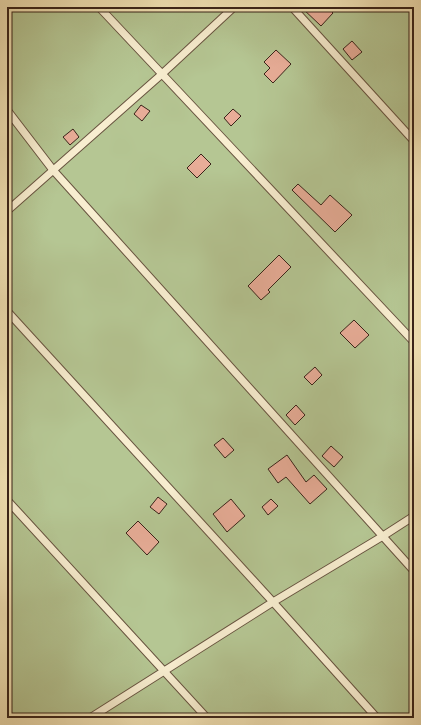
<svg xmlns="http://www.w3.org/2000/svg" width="421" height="725" font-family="Alegreya,serif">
  <rect width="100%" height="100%" fill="#f4e5b7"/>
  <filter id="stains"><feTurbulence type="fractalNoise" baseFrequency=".005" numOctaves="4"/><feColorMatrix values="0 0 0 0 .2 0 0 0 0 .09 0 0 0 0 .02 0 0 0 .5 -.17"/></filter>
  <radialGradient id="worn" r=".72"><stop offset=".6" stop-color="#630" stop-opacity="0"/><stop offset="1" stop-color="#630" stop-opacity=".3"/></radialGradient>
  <rect fill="#b5c693" stroke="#777456" x="7" y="7" width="407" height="711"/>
  <g fill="#e8ad98" stroke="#392319">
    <path d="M301,7h26l6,6 -12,13z"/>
    <path d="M352,41l10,11 -10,8 -9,-11z"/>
    <path d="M276,50l15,14 -18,19 -9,-9 6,-6 -6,-6z"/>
    <path d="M141,105l9,6 -8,10 -8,-7z"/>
    <path d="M233,109l8,7 -10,10 -7,-8z"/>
    <path d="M73,129l6,8 -9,8 -7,-8z"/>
    <path d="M201,154l10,10 -14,14 -10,-10z"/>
    <path d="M298,184l23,21 9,-10 22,20 -17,17 -43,-42z"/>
    <path d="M279,255l12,12 -23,23 2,2 -9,8 -13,-14z"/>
    <path d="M354,320l15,15 -14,13 -15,-15z"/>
    <path d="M315,367l7,8 -10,10 -8,-8z"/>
    <path d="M296,405l9,10 -10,10 -9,-10z"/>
    <path d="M223,438l11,12 -9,8 -11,-13z"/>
    <path d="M331,446l12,11 -9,10 -12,-11z"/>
    <path d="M287,455l19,27 8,-7 13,14 -17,15 -24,-27 -8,6 -10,-14z"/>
    <path d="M158,497l9,7 -8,10 -9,-7z"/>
    <path d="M231,499l14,17 -18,16 -14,-18z"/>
    <path d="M271,499l7,7 -10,9 -6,-8z"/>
    <path d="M138,521l21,21 -12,13 -21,-22z"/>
  </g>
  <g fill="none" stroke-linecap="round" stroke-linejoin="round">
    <g stroke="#685440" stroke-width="9">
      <g id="lane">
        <path d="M99,7l315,335"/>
        <path d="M292,7l122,134"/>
        <path d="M7,110l46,60 361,401"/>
        <path d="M7,211l155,-137 72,-67"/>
        <path d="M7,311l266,291 104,116"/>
        <path d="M7,500l200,218"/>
        <path d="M90,718l183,-116 110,-66 31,-20"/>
      </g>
    </g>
    <use href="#lane" stroke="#f8eed0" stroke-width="7"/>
  </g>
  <rect width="421" height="725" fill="none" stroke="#f4e5b7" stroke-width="24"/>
  <rect x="8" y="8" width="405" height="709" fill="none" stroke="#392319" stroke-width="2"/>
  <rect x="12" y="12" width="397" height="701" fill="none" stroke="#392319"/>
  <rect width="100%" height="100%" filter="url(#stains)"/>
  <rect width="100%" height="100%" fill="url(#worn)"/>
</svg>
